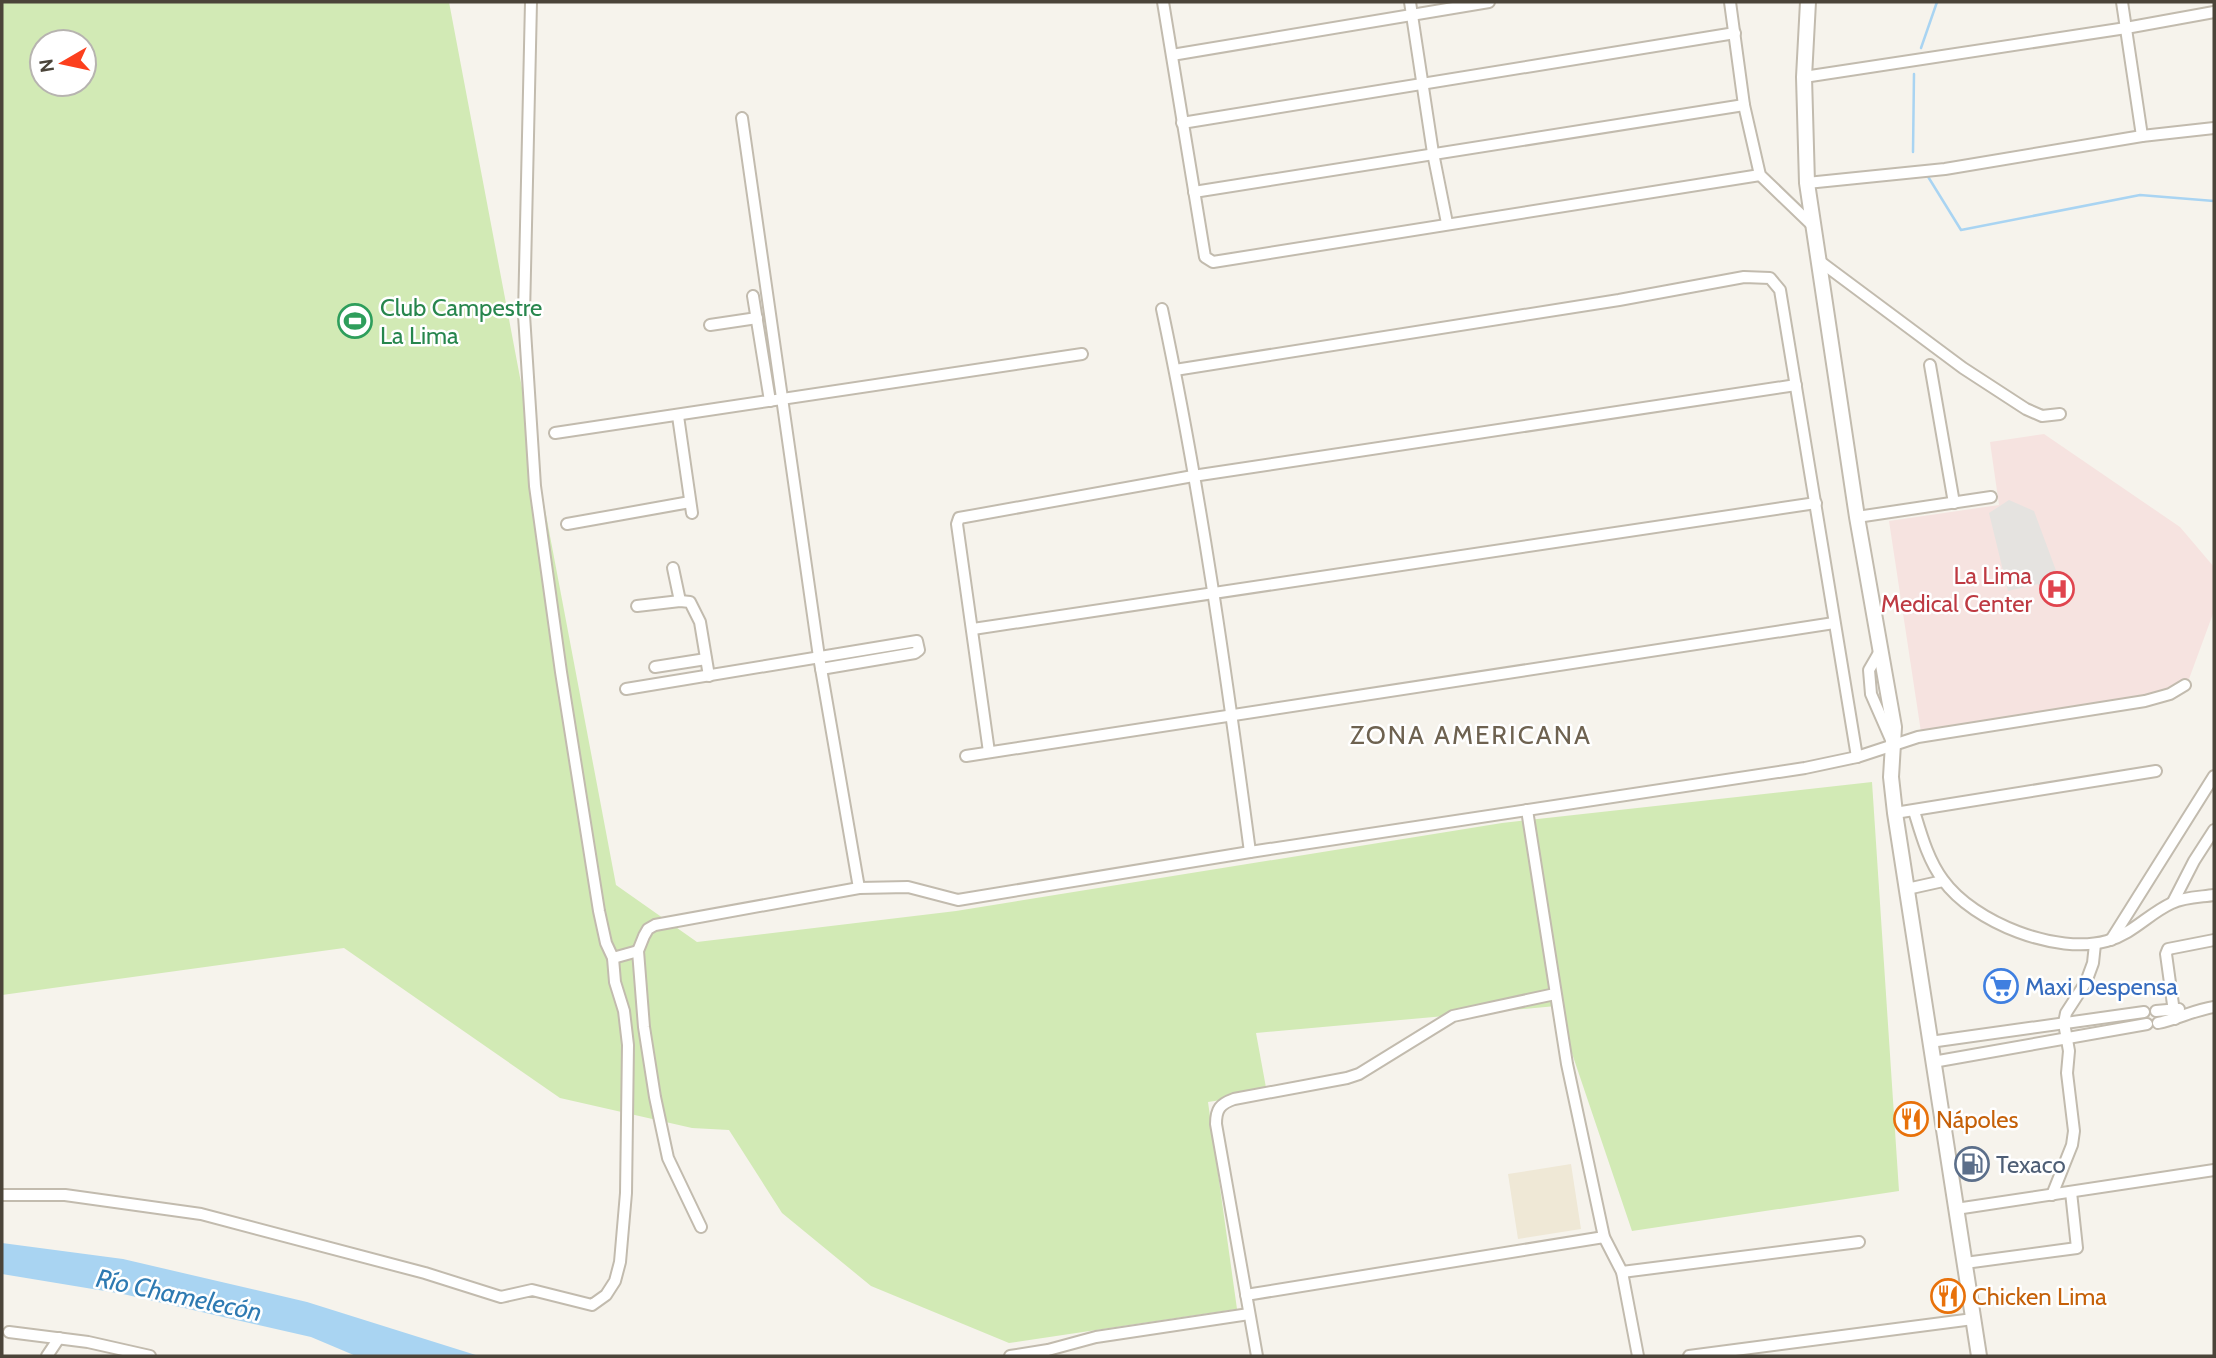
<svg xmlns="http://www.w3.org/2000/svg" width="2216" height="1358" font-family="Cabin,sans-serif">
  <rect width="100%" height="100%" fill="#f6f3ec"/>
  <path fill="#efe8d6" d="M1571,1164l10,65 -63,10 -10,-65z"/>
  <path fill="#f6e3e0" d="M2044,434l136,93 34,40v44l-25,68 -43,19 -225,34 -32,-211 110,-16 -9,-63z"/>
  <path fill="#d2eab5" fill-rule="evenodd" d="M2,2h447l167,883 81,57 259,-31 546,-88 370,-41 27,409 -267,40 -76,-225 -300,27 11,60 -59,9 29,207 -228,34 -138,-57 -89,-73 -53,-83 -37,-2 -132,-30 -216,-150 -342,47zM42,42h42v42h-42z"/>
  <path fill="#e5e3e0" d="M2009,500l25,11 34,92h-12l-18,-19 -30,7 -19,-78z"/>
  <path fill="#a9d4f2" d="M2,1243l121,16 184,43 172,54h-123l-45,-19 -188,-43 -121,-20z"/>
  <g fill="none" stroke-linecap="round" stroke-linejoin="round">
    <g stroke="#a9d4f2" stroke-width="2.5">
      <path d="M1921,48l16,-46"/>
      <path d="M1913,152l1,-78"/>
      <path d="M1927,175l34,55 179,-35 74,6"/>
    </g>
    <g stroke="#c2bbae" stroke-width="14">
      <g id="minor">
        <path d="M531,2l-7,313 11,171 26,186 38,239 7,32 7,15 25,-7"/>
        <path d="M1163,2l42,255 8,5 547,-87"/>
        <path d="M1410,2l23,151 14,70"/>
        <path d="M1730,2l14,103 16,70 54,52"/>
        <path d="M2122,2l20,134"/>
        <path d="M1172,55l317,-53"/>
        <path d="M1804,77l322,-49 88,-16"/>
        <path d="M742,118l77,539 40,231 49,-1 50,13 292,-48 555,-84 52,-11 61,-20 227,-36 25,-7 15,-9"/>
        <path d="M1182,123l553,-90"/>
        <path d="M1807,183l138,-14 197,-33 72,-8"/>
        <path d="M1194,192l550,-87"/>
        <path d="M1818,260l145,108 63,41 16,7 18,-2"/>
        <path d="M753,296l17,105"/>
        <path d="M1162,309c38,179 64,362 88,543"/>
        <path d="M710,325l47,-7"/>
        <path d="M1930,365l24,138"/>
        <path d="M1175,370l444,-70 125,-23 26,1 10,12 77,467"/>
        <path d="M678,416l14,97"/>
        <path d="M555,433l527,-79"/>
        <path d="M1857,517l134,-20"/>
        <path d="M567,524l123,-22"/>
        <path d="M673,568l7,33"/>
        <path d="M637,606l43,-5 10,1 10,20 9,54"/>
        <path d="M973,629l843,-126"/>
        <path d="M1880,651l-11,19 2,24 21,48"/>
        <path d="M655,667l51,-8"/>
        <path d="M626,689l291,-48 2,9 -4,3 -94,16"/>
        <path d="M989,752l-32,-228 2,-6 234,-42 603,-91"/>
        <path d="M966,756l868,-133"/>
        <path d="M1527,810l40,254 37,173 18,35 16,84"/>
        <path d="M1914,811c7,23 14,49 29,69 31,43 114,75 164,61 27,-8 41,-27 65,-38 12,-6 29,-6 42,-8"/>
        <path d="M1895,813l261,-42"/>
        <path d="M1907,889l36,-8"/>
        <path d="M2173,902l21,-41 20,-31"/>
        <path d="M2111,940l103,-164"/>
        <path d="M2156,1011l23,-2"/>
        <path d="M2175,1019l-9,-65 2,-5 46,-9"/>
        <path d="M2158,1023c20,-4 36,-13 56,-16"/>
        <path d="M1930,1042l214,-30"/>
        <path d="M1933,1062l214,-38"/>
        <path d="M2,1195h63l136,19 224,59 76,24 31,-7 60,15 14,-10 9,-14 5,-19 6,-69 2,-148 -4,-34 -9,-29 -2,-24"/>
        <path d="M2052,1195l20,-50 2,-14 -7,-58 2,-22 -5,-28 2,-10 20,-31 7,-19 2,-19"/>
        <path d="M1956,1209l258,-39"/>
        <path d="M701,1227l-33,-69 -13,-61 -11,-70 -6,-76 6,-15 4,-7 7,-4 204,-37"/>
        <path d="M1965,1263l112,-15 -6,-56"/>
        <path d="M1622,1272l237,-30"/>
        <path d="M1246,1295l358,-58"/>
        <path d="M9,1332l79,10 62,14"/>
        <path d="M47,1356l12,-18"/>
        <path d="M1010,1356l38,-6 48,-13 153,-23"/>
        <path d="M1257,1356l-41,-232c0,-15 4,-20 18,-25l113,-21 12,-4 94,-58 102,-22"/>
        <path d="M1689,1356l284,-37"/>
      </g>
    </g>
    <g stroke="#c2bbae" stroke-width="18">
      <path id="tertiary" d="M1808,2l-4,75 3,106 50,334 37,210 -3,50 4,36 84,543"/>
    </g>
    <use href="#minor" stroke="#fff" stroke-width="10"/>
    <use href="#tertiary" stroke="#fff" stroke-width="14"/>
  </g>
  <defs>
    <g id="stadium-ring" transform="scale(1.75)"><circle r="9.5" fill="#fff" stroke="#2e9e5b" stroke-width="1.5"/><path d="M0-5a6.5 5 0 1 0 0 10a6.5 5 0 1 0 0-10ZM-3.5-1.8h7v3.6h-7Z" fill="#2e9e5b"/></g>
    <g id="hospital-ring" transform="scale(1.75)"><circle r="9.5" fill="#fff" stroke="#e0444e" stroke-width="1.5"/><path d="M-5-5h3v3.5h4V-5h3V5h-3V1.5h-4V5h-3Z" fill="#e0444e"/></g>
    <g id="supermarket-ring" transform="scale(1.75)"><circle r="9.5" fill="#fff" stroke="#3f7fe0" stroke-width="1.5"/><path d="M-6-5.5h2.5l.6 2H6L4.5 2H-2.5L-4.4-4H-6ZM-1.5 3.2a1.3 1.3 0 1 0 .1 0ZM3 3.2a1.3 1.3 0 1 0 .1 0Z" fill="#3f7fe0"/></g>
    <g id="restaurant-ring" transform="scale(1.75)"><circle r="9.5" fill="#fff" stroke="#e8710a" stroke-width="1.5"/><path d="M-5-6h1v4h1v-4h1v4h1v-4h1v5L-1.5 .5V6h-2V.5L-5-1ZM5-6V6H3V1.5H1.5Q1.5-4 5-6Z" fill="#e8710a"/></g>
    <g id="fuel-ring" transform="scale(1.75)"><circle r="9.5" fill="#fff" stroke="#5c6f8a" stroke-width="1.5"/><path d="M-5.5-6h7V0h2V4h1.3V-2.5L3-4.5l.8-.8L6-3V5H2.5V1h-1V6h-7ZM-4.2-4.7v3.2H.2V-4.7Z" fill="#5c6f8a"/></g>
  </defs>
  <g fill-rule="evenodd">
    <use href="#stadium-ring" x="355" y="321"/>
    <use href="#hospital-ring" x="2057" y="589"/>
    <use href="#supermarket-ring" x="2001" y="986"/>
    <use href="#restaurant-ring" x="1911" y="1119"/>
    <use href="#fuel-ring" x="1972" y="1164"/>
    <use href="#restaurant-ring" x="1948" y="1296"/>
  </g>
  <g text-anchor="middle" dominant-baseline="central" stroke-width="5" stroke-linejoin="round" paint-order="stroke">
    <g font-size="24" fill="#27864d" stroke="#fff" text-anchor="start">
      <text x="380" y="307">Club Campestre<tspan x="380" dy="28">La Lima</tspan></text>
    </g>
    <g font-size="24" fill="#be3a42" stroke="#fff" text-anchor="end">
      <text x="2032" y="575">La Lima<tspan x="2032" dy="28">Medical Center</tspan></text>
    </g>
    <g font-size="24" fill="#366cbe" stroke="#fff" text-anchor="start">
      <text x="2025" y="986">Maxi Despensa</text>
    </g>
    <g font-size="24" fill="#c56008" stroke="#fff" text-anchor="start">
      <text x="1936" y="1119">Nápoles</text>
      <text x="1972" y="1296">Chicken Lima</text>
    </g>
    <g font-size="24" fill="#4e5e75" stroke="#fff" text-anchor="start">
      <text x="1996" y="1164">Texaco</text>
    </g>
    <g font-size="26" letter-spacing="2" fill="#6e6250" stroke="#fff">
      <text x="1471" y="735">ZONA AMERICANA</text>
    </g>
    <g font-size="26" font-style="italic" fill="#2e7ab2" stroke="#fff">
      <text transform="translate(179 1295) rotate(12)">Río Chamelecón</text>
    </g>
  </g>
  <rect width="2216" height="1358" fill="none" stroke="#4b4439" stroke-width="7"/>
  <g transform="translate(63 63) rotate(261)"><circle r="33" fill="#ffffff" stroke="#b7b4b0" stroke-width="2"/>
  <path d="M0-5L12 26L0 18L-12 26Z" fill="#fc3f1d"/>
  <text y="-10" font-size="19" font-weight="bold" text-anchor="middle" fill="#4b4439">N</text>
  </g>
</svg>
